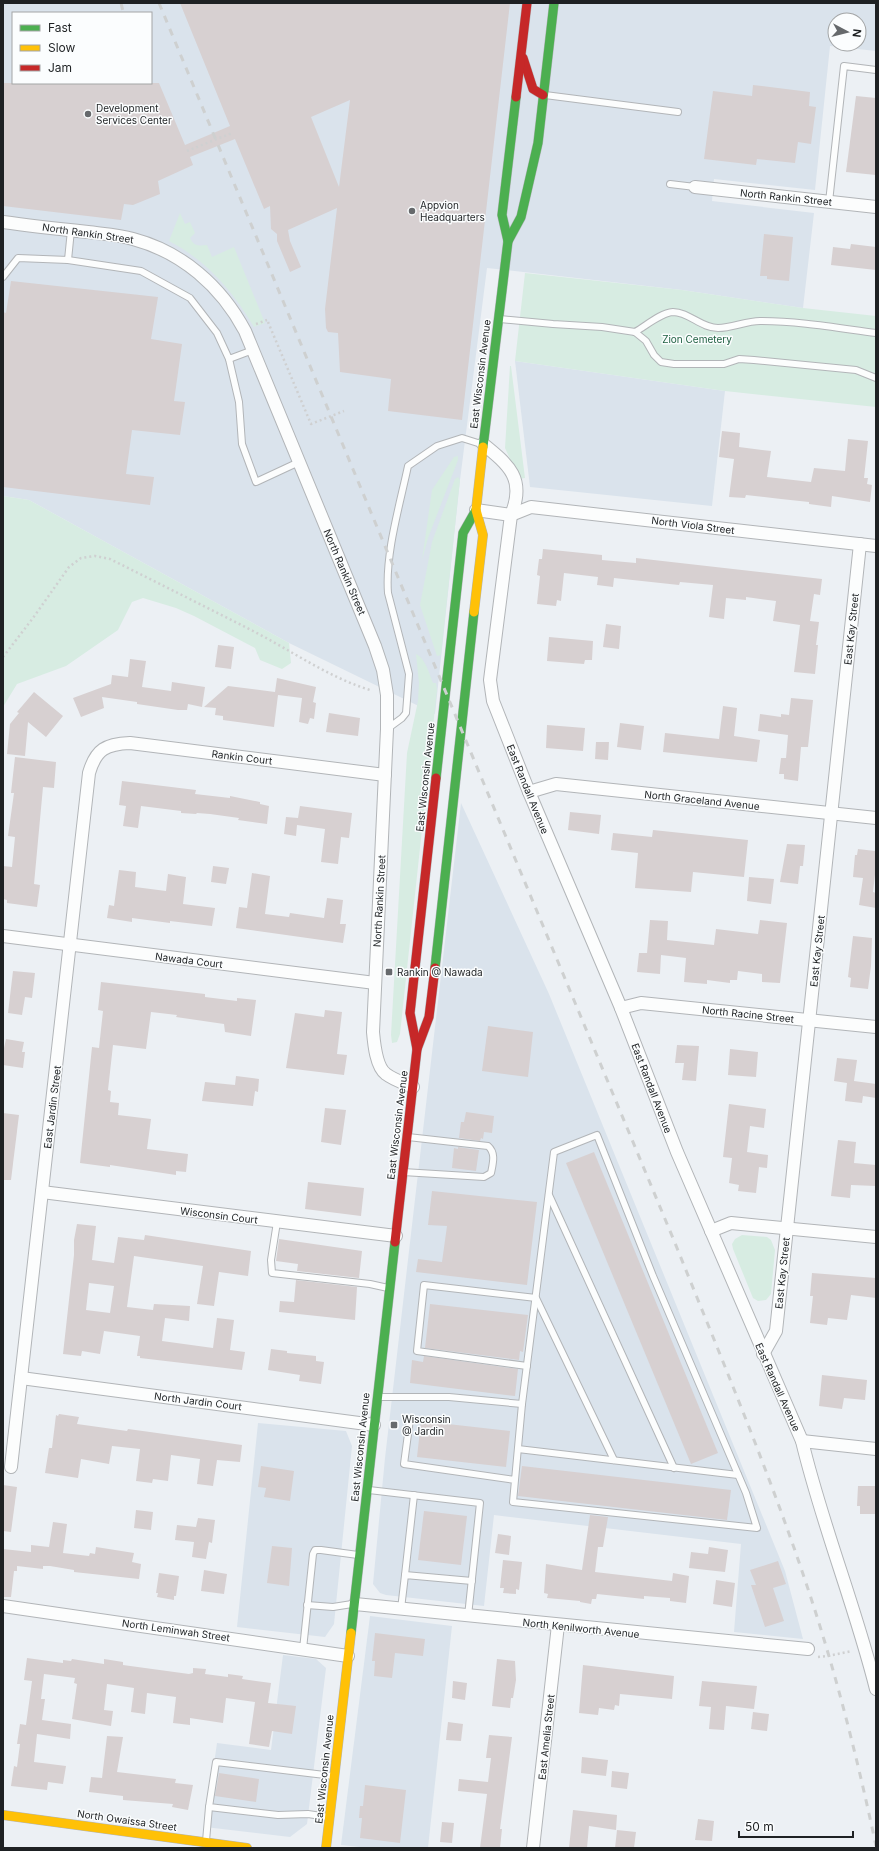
<svg xmlns="http://www.w3.org/2000/svg" width="879" height="1851" font-family="Inter,sans-serif">
  <rect width="100%" height="100%" fill="#ecf0f4"/>
  <g fill="#dae3ec" fill-rule="evenodd">
    <path d="M3,3h873v48l-46,-5 -15,144 -101,-11 -2,22 102,12 -11,95 -121,-18 -195,-22 -27,212 -25,234 -146,-71 -260,-143 -26,-4zM13,13h138v70h-138zM835,20h24v24h-24z"/>
    <path d="M515,361l210,30 -13,115 -182,-19z"/>
    <path d="M461,803l88,191 236,577 18,68 -69,-7 7,-88 -247,-29 -10,91 -98,-11 -6,-2 -7,-9 12,-126z"/>
    <path d="M258,1423l88,8 6,15 -18,178 -9,13 -88,-10z"/>
    <path d="M370,1616l82,10 -24,222h-59l-28,-3z"/>
    <path d="M283,1655l33,4 10,9 -19,156 -17,13 -85,-10 12,-84 54,7z"/>
  </g>
  <g fill="#d7ece2">
    <path d="M180,213l5,11 5,-2 5,11 -5,5c4,8 8,8 17,7l5,12 22,-10 31,76 -11,4c-21,-36 -48,-67 -85,-86z"/>
    <path d="M525,273l157,17 121,18 73,8v91l-151,-16 -210,-30z"/>
    <path d="M510,366h1l14,112 -6,1 -14,-31z"/>
    <path d="M458,456v4l-30,78 -6,22 10,-70 22,-33z"/>
    <path d="M458,477l2,3 -19,175 -4,1 -17,-51 12,-63 23,-63z"/>
    <path d="M3,496l26,4 260,143 2,20 -9,6 -22,-9 -5,-12 -61,-32 -18,-8 -33,-10 -11,4 -14,28 -52,36 -49,18 -14,23z"/>
    <path d="M416,654c9,4 13,19 17,29h3l1,7 -37,344 -3,8 -5,1 -1,-8 16,-282 11,-52 1,-18z"/>
    <path d="M742,1235l25,2 4,3 4,10 -4,44 -5,6 -8,1 -5,-3 -20,-49 -1,-5 3,-5z"/>
  </g>
  <g fill="#d7d0d1" fill-rule="evenodd">
    <path d="M180,3h330l-48,417 -74,-9 3,-32 -51,-7 -2,-39 -10,-1 -2,-4 -1,-19 12,-101 -49,22 2,11 11,26 -11,5 -13,-31v-7l-6,-5 -1,-23 -6,3 -29,-70 -45,18 3,8 -35,16 2,13 -27,11 -9,-1 -3,16 -118,-14v-123h156l26,62 45,-19zM350,100l-11,87 -28,-70z"/>
    <path d="M753,85l57,7 -1,14 7,1 -5,37 -13,-2 -3,21 -38,-4 -1,6 -52,-6 9,-68 39,5z"/>
    <path d="M856,96l20,2v77l-30,-3z"/>
    <path d="M764,234l29,3 -4,44 -22,-2v-3h-7z"/>
    <path d="M851,244l25,3v23l-45,-5 2,-18 17,2z"/>
    <path d="M11,281l147,16 -7,42 31,5 -8,57 11,1 -5,33 -48,-5 -6,44 28,3 -4,28 -147,-18v-175l3,1z"/>
    <path d="M722,431l18,2 -1,14 32,4 -4,26 44,5 3,-14 31,3 3,-32 20,2 -4,37h4l-1,6 5,1 -2,17 -38,-6 -1,11 -22,-3v-2l-28,-3 -35,-4 -1,3 -16,-1 5,-38 -15,-2z"/>
    <path d="M543,549l59,6v5l23,2 11,1v-5l186,21 -2,16 -6,-1 -4,27 9,1 -3,23h2l-3,29 -21,-2 6,-47 -27,-4 3,-20 -30,-4v3l-20,-2 -2,21 -15,-2 4,-32 -33,-3 -1,3 -65,-7 -1,9 -16,-2 1,-8 -34,-4 -3,28 -4,-1 -1,6 -19,-2 3,-28 -3,-1 2,-16h3z"/>
    <path d="M606,624l15,2 -2,23 -16,-2z"/>
    <path d="M549,637l44,4 -1,19h-7l-1,4 -37,-3z"/>
    <path d="M218,645l16,2 -3,22 -16,-2z"/>
    <path d="M130,659l16,2 -4,26 29,4 1,-9 33,5 -3,20 -14,-3 -1,6h-9l-41,-6v-2l-35,-5 2,11 -23,9 -8,-19 38,-14 1,-9 16,2z"/>
    <path d="M277,678l39,9 -3,15 3,1 -2,16 -4,-1 -2,6 -9,-2 3,-24 -24,-3 -4,32 -51,-7v-4l-8,-1 1,-7 -12,-1 24,-21 47,6z"/>
    <path d="M34,692l29,24 -17,21 -18,-15 -3,34 -18,-2 3,-30 9,-11 -2,-1z"/>
    <path d="M791,698l22,2 -5,47h-7l-3,34 -14,-2v-5h-5l2,-16h5l2,-23 -30,-4 2,-17 21,3v-3l8,1z"/>
    <path d="M723,706l14,2 -3,28 26,4 -3,22 -94,-10 2,-19 54,6z"/>
    <path d="M329,713l31,5 -2,18 -32,-4z"/>
    <path d="M620,723l24,3 -3,24 -24,-3z"/>
    <path d="M547,725l38,3 -2,23 -37,-3z"/>
    <path d="M596,742h13l-1,18 -13,-1z"/>
    <path d="M15,757l41,5 -2,26 -11,-1 -9,97 6,1 -3,22 -30,-4v-3l-4,-1v-33l9,1 3,-30 -7,-1 6,-43h-3z"/>
    <path d="M122,781l74,9 -1,4 35,4v-2l30,6v2l9,2 -2,18 -29,-4 1,-2 -29,-4 -13,-1 -1,1 -15,-1v-2l-40,-5 -3,22 -15,-2 3,-20 -7,-1z"/>
    <path d="M300,806l52,7 -3,25 -8,-1 -3,27 -17,-2 4,-33 -28,-4 -1,11 -12,-2 2,-17 12,1z"/>
    <path d="M570,812l31,3 -2,19 -31,-4z"/>
    <path d="M653,830l95,10 -4,37 -51,-5 -2,20 -56,-4 3,-35 -27,-3 2,-17 39,4z"/>
    <path d="M787,844l18,1 -2,21h-3l-2,18 -18,-2z"/>
    <path d="M858,849l17,2 1,15 -3,26 3,1v15l-17,-3 4,-27 -10,-1 2,-22h2z"/>
    <path d="M213,866l16,2 -3,16 -15,-2z"/>
    <path d="M119,870l17,2 -1,15 31,4 2,-17 18,3 -3,27 32,4 -3,18 -42,-5v2l-38,-5v4l-25,-4 2,-13 5,1z"/>
    <path d="M252,873l18,3 -5,38 24,3 1,-4 34,5 3,-20 16,2 -3,24h6l-3,19 -107,-15 3,-21 8,1z"/>
    <path d="M749,877l25,2 -3,25 -24,-3z"/>
    <path d="M650,920l18,1 -1,19 47,5 2,-16 42,5 2,-14 27,3 -7,60 -18,-1v-8l-24,-3 -1,9h-7v3l-23,-3v4l-23,-2 2,-24 -25,-3 -1,19 -23,-2 2,-19h8z"/>
    <path d="M853,936l19,2 -1,28 -3,23 -18,-2 1,-9 -3,-1z"/>
    <path d="M13,971l22,2 -3,25 -7,-1 -3,18 -14,-2z"/>
    <path d="M101,982l104,12v3l32,4v-3l19,2 -5,36 -26,-4 -1,-8 -48,-7 1,-2 -26,-3 -5,37 -33,-4 -5,45 3,1 -1,11 9,1 -1,12 33,4 -4,30 41,5 -2,18 -10,-1v4l-66,-10v2l-30,-4 12,-116 7,1 4,-37 -5,-1z"/>
    <path d="M325,1010l17,2 -5,42 10,1 -3,20 -58,-7 9,-55 29,4z"/>
    <path d="M488,1026l45,6 -5,45 -46,-6z"/>
    <path d="M6,1039l18,3 -2,10h3l-2,16 -20,-3v-17h1z"/>
    <path d="M677,1045l22,1 -3,35 -14,-1 2,-17h-9z"/>
    <path d="M730,1049l28,3 -2,25 -28,-2z"/>
    <path d="M837,1058l20,2 -3,21 22,3v14l-13,-2 -1,7 -17,-2 2,-18 -13,-2z"/>
    <path d="M236,1076l23,3 -1,13 -3,-1 -2,15 -51,-5 3,-19 30,3z"/>
    <path d="M729,1104l37,5 -2,19 -14,-2 -3,26 21,3 -1,13 -8,-1 -3,26 -18,-2 1,-6 -10,-2 3,-25 -9,-1z"/>
    <path d="M325,1108l21,2 -5,35 -20,-3z"/>
    <path d="M466,1112l28,4 -2,17 -8,-1 -1,7 -2,-1 -1,3 -21,-3 2,-16h3z"/>
    <path d="M3,1113l16,2 -8,65h-8z"/>
    <path d="M838,1140l18,2 -2,21 22,2v21l-25,-1 -1,13 -19,-2z"/>
    <path d="M458,1147l21,3 -3,21 -24,-3 2,-20 4,1z"/>
    <path d="M594,1152l124,301 -27,11 -125,-301z"/>
    <path d="M308,1182l56,6 -3,28 -56,-7z"/>
    <path d="M432,1191l105,11 -10,83 -111,-13 2,-13 24,3 5,-36 -19,-1z"/>
    <path d="M77,1224l19,2 -4,34 22,3 4,-26 26,3 1,-5 106,16 -3,25 -29,-4 -5,34 -17,-2 6,-38 -69,-10 -7,51 26,3 1,-6 36,2 -1,15 -24,-3 -3,23 51,7 4,-30 17,2 -4,30 15,2 -3,18 -102,-12v-2h-3l3,-20 -36,-5 -4,23 -18,-3 -1,5 -18,-2 11,-99v-15zM89,1283l25,3 -4,27 -24,-3z"/>
    <path d="M279,1239l83,12 -3,27 -62,-7 1,-7 -22,-3z"/>
    <path d="M812,1273l64,5v20l-25,-3 -4,25 -19,-2 -1,7 -17,-2 3,-27h-3z"/>
    <path d="M296,1280l61,7 -2,33 -76,-8 1,-11 14,1z"/>
    <path d="M430,1304l98,11 -5,37 -3,-1 -1,9 -94,-12z"/>
    <path d="M271,1349l16,2v2l29,3v5l8,1 -3,22 -22,-3 1,-6 -32,-5z"/>
    <path d="M424,1356l94,13 -3,27 -105,-13 2,-23 11,2z"/>
    <path d="M822,1375l45,5 -2,20 -21,-2 -2,11 -23,-3z"/>
    <path d="M59,1414l20,3 -2,7 50,7 1,-2 22,3 92,13 -2,17 -23,-2 -4,26 -16,-2 3,-25 -29,-4 -3,26 -15,-2 -1,4 -16,-2 4,-32 -28,-3 -3,18 -28,-5 -3,19 -33,-5 4,-25h3l4,-33 2,1z"/>
    <path d="M421,1421l89,10 -4,36 -89,-10z"/>
    <path d="M261,1466l33,5 -4,30 -26,-4 2,-9 -8,-1z"/>
    <path d="M522,1466l209,24 -4,30 -209,-24z"/>
    <path d="M3,1485l14,2 -6,45 -8,-1z"/>
    <path d="M858,1486h18l-1,28h-15v-8h-3z"/>
    <path d="M136,1510l17,2 -2,18 -17,-2z"/>
    <path d="M424,1511l43,5 -6,49 -43,-5z"/>
    <path d="M590,1515l18,2 -5,30h-5l-3,25 77,9 1,-8 16,3 -3,27 -16,-2v-3l-26,-2v3l-47,-5 -1,5h-4l-1,5 -11,-2v-1l-33,-3 1,-4 -4,-1 2,-29 36,6z"/>
    <path d="M198,1518l17,2 -3,23 -3,-1 -3,17 -14,-2 2,-15 -19,-2 2,-15 19,2z"/>
    <path d="M53,1522l14,2 -4,29 26,3 1,-3 5,1 1,-7 38,6 -2,9 9,2 -2,15 -65,-7v-2l-24,-4h-7v3l-26,-3v5h-3l-3,26h-8v-48l28,3v-7l18,2z"/>
    <path d="M498,1534l13,2 -2,19 -14,-2z"/>
    <path d="M272,1546l20,2 -3,38 -22,-3z"/>
    <path d="M709,1547l19,3 -3,22 -36,-4 2,-16 17,2z"/>
    <path d="M503,1560l19,2 -3,28 -3,-1v5l-13,-1 1,-5h-4z"/>
    <path d="M778,1561l8,23 -13,4 11,33 -19,6 -14,-42h5l-6,-15z"/>
    <path d="M204,1570l23,4 -3,20 -23,-3z"/>
    <path d="M159,1573l20,3 -3,20h-2v4l-17,-3 1,-4h-2z"/>
    <path d="M716,1580l19,3 -3,24 -19,-3z"/>
    <path d="M375,1633l50,6 -2,17 -28,-3 -3,25 -18,-2 1,-15h-3z"/>
    <path d="M27,1658l36,5v-3l8,1 1,-2 32,5v-5l19,3v3l66,9 4,-1v-5l13,1 -1,5 23,3v-3l15,2 -1,3 29,4 -3,20 28,3 -4,28 -20,-3 -3,16 -20,-3 6,-42 -29,-4 -3,25 -33,-5v7l-17,-2 3,-26 -29,-4 -2,21 -14,-2 3,-24 -27,-4 -3,26 9,1 -2,15 -39,-7 5,-35 -3,-1 1,-5 -31,-4 -3,25h4l-3,21 29,4 -1,15 -33,-5 -3,28 32,4 -3,18 -15,-2 -1,8 -36,-4 3,-20 3,1 3,-23h-3l3,-20 6,1 6,-44 -8,-1z"/>
    <path d="M497,1659l18,2 1,19 -3,18h-2l-1,10 -18,-2z"/>
    <path d="M583,1665l91,11 -2,23 -52,-5 -1,12 -4,-1 -1,5 -15,-2 -1,7 -19,-2z"/>
    <path d="M453,1681l14,2 -2,17 -13,-2z"/>
    <path d="M702,1681l55,5 -3,23 -28,-3 -2,24 -15,-1 2,-22 -12,-1z"/>
    <path d="M753,1712l16,2 -2,17 -16,-2z"/>
    <path d="M448,1722l15,2 -2,17 -15,-1z"/>
    <path d="M489,1735l23,2 -12,92h2l-2,19h-20l7,-54 -29,-3 1,-12 29,3 3,-24h-5z"/>
    <path d="M107,1736l16,1 -6,35 59,7 -1,4 18,2 -5,25 -16,-3 1,-3 -50,-4v-4l-34,-4 2,-15 11,1z"/>
    <path d="M582,1757l26,3 -2,16 -25,-3z"/>
    <path d="M612,1771l17,2 -2,16 -16,-2z"/>
    <path d="M219,1773l40,6 -3,23 -41,-6z"/>
    <path d="M365,1785l41,5 -6,53 -40,-5 2,-20h-3l1,-12h3z"/>
    <path d="M573,1810l44,5 -1,15 -27,-4 -2,22h-18z"/>
    <path d="M698,1819l16,2 -2,20 -17,-1z"/>
    <path d="M442,1822l12,1 -2,20 -12,-1z"/>
    <path d="M617,1830l19,2 -2,16h-19z"/>
  </g>
  <g fill="none" stroke-linecap="round" stroke-linejoin="round">
    <g stroke="#b2b5b8" stroke-width="8">
      <g id="lane">
        <path d="M545,95l133,17"/>
        <path d="M670,184l25,3"/>
        <path d="M829,202l15,-136 32,4"/>
        <path d="M68,260l73,11 49,27 27,35 12,26 24,-9"/>
        <path d="M3,277l15,-19 50,2 3,-30"/>
        <path d="M500,319l53,5 49,3 33,5 11,9 8,14 7,7 13,2h50l15,-5 15,1 102,10 20,8"/>
        <path d="M635,332c11,-6 25,-19 38,-20 16,0 28,16 45,16 14,0 28,-7 42,-7 39,0 78,7 116,12"/>
        <path d="M229,359l10,43 3,42 14,38 43,-20"/>
        <path d="M387,729l15,-11 4,-5 3,-39 -21,-81c-3,-39 12,-89 20,-127l29,-20 25,-8 19,6"/>
        <path d="M403,1172l81,5 7,-4c2,-10 5,-20 -3,-27l-80,-9"/>
        <path d="M549,1195l125,273"/>
        <path d="M277,1222l-6,38 1,13 98,11 18,4"/>
        <path d="M527,1366l-110,-15 7,-66 112,13 78,162"/>
        <path d="M378,1397h71l73,7"/>
        <path d="M410,1419l-6,45 111,16 7,-76 32,-252 43,-17 56,141 93,217 11,35 -244,-26 2,-22"/>
        <path d="M518,1449l220,26"/>
        <path d="M369,1490l111,13 -12,113"/>
        <path d="M405,1575l9,-80"/>
        <path d="M307,1605l26,2 19,-3"/>
        <path d="M401,1609l4,-34 67,6"/>
        <path d="M303,1649l10,-95 2,-4h6l37,5"/>
        <path d="M328,1817l-20,-3 -30,1 -69,-8 7,-45 117,14"/>
        <path d="M206,1841l3,-34"/>
      </g>
    </g>
    <g stroke="#b2b5b8" stroke-width="14">
      <g id="street">
        <path d="M695,187l181,20"/>
        <path d="M3,222c28,4 56,7 85,10 15,2 31,3 45,7 49,13 88,47 112,92l130,315 8,24 4,25v34l-14,303c1,11 3,35 13,42 8,6 18,9 27,13"/>
        <path d="M483,444c26,21 43,35 28,71l-21,165 3,21 36,91 92,216 56,144 125,289c20,84 53,164 74,248"/>
        <path d="M476,510l35,5 20,-8 345,39"/>
        <path d="M529,792l27,-8 320,34"/>
        <path d="M3,936l372,47"/>
        <path d="M621,1008l20,-5 235,24"/>
        <path d="M42,1192l354,44"/>
        <path d="M711,1231l20,-8 145,14"/>
        <path d="M763,1354l13,-23 84,-787"/>
        <path d="M21,1378l353,47"/>
        <path d="M802,1441l74,8"/>
        <path d="M11,1467l78,-694c7,-24 17,-29 41,-30l255,32"/>
        <path d="M355,1604l453,45"/>
        <path d="M3,1606l345,50"/>
        <path d="M533,1848l25,-223"/>
      </g>
    </g>
    <g stroke="#b2b5b8" stroke-width="10">
      <g id="fast">
        <path d="M508,241l13,-24 17,-74 16,-140"/>
        <path d="M483,447l25,-206 -6,-26 14,-118"/>
        <path d="M436,778l27,-245 13,-23"/>
        <path d="M435,968l39,-356"/>
        <path d="M351,1633l44,-391"/>
      </g>
    </g>
    <g stroke="#b2b5b8" stroke-width="10">
      <g id="slow">
        <path d="M474,612l9,-77 -7,-25 7,-63"/>
        <path d="M3,1815l244,33"/>
        <path d="M326,1848l25,-215"/>
      </g>
    </g>
    <g stroke="#b2b5b8" stroke-width="10">
      <g id="jam">
        <path d="M523,58l10,31 10,6"/>
        <path d="M516,97l11,-94"/>
        <path d="M417,1049l-7,-36 26,-235"/>
        <path d="M395,1242l22,-193 12,-32 6,-49"/>
      </g>
    </g>
    <g stroke="#cfd0d1" stroke-width="2.5" stroke-dasharray="2 3" stroke-linecap="butt">
      <path d="M268,322l43,102 33,-13"/>
      <path d="M256,324l11,-4"/>
      <path d="M3,657l30,-39 36,-51 12,-9 14,-2 15,3c48,24 96,48 143,72 39,20 75,46 117,59"/>
      <path d="M818,1657l10,-1 24,-5"/>
    </g>
    <use href="#lane" stroke="#fcfdfd" stroke-width="6"/>
    <use href="#street" stroke="#fcfdfd" stroke-width="12"/>
    <use href="#fast" stroke="#4caf50" stroke-width="9"/>
    <use href="#slow" stroke="#ffc107" stroke-width="9"/>
    <use href="#jam" stroke="#c62828" stroke-width="9"/>
    <g stroke="#ced0d0" stroke-width="3" stroke-dasharray="7 7" stroke-linecap="butt">
      <path d="M121,3l2,8"/>
      <path d="M159,3l516,1240c47,117 96,233 135,352 27,82 48,166 66,251"/>
    </g>
    <path stroke="#cfd0d1" stroke-width="2.5" stroke-dasharray="2 3" stroke-linecap="butt" d="M187,151l45,-18"/>
  </g>
  <g fill="#66696c" stroke="#fbfdfe" stroke-width="1.5">
    <circle cx="88" cy="114" r="4"/>
    <circle cx="412" cy="211" r="4"/>
    <rect x="385" y="968" width="8" height="8" rx="2"/>
    <rect x="390" y="1421" width="8" height="8" rx="2"/>
  </g>
  <g text-anchor="middle" dominant-baseline="central" stroke-width="3" stroke-linejoin="round" paint-order="stroke">
    <g font-size="10" fill="#1e2123" stroke="#fbfdfe" text-anchor="start">
      <text x="96" y="108">Development<tspan x="96" dy="12">Services Center</tspan></text>
      <text x="420" y="205">Appvion<tspan x="420" dy="12">Headquarters</tspan></text>
      <text x="397" y="972">Rankin @ Nawada</text>
      <text x="402" y="1419">Wisconsin<tspan x="402" dy="12">@ Jardin</tspan></text>
    </g>
    <g font-size="10" fill="#1e2123" stroke="#fbfdfe">
      <text transform="translate(786 197) rotate(6)">North Rankin Street</text>
      <text transform="translate(88 233) rotate(8)">North Rankin Street</text>
      <text transform="translate(480 374) rotate(-83)">East Wisconsin Avenue</text>
      <text transform="translate(693 525) rotate(7)">North Viola Street</text>
      <text transform="translate(345 572) rotate(67)">North Rankin Street</text>
      <text transform="translate(851 629) rotate(-84)">East Kay Street</text>
      <text transform="translate(242 757) rotate(7)">Rankin Court</text>
      <text transform="translate(425 777) rotate(-84)">East Wisconsin Avenue</text>
      <text transform="translate(528 789) rotate(68)">East Randall Avenue</text>
      <text transform="translate(702 800) rotate(6)">North Graceland Avenue</text>
      <text transform="translate(379 901) rotate(-87)">North Rankin Street</text>
      <text transform="translate(817 951) rotate(-84)">East Kay Street</text>
      <text transform="translate(189 960) rotate(7)">Nawada Court</text>
      <text transform="translate(748 1014) rotate(6)">North Racine Street</text>
      <text transform="translate(652 1088) rotate(69)">East Randall Avenue</text>
      <text transform="translate(52 1107) rotate(-83)">East Jardin Street</text>
      <text transform="translate(397 1125) rotate(-83)">East Wisconsin Avenue</text>
      <text transform="translate(219 1215) rotate(7)">Wisconsin Court</text>
      <text transform="translate(782 1273) rotate(-84)">East Kay Street</text>
      <text transform="translate(778 1387) rotate(66)">East Randall Avenue</text>
      <text transform="translate(198 1401) rotate(7)">North Jardin Court</text>
      <text transform="translate(360 1447) rotate(-84)">East Wisconsin Avenue</text>
      <text transform="translate(581 1628) rotate(6)">North Kenilworth Avenue</text>
      <text transform="translate(176 1630) rotate(8)">North Leminwah Street</text>
      <text transform="translate(546 1737) rotate(-84)">East Amelia Street</text>
      <text transform="translate(324 1769) rotate(-84)">East Wisconsin Avenue</text>
      <text transform="translate(127 1820) rotate(8)">North Owaissa Street</text>
    </g>
    <g font-size="10" fill="#1e6041" stroke="#fbfdfe">
      <text x="697" y="339">Zion Cemetery</text>
    </g>
  </g>
  <rect width="879" height="1851" fill="none" stroke="#1e2123" stroke-width="8"/>
  <rect x="12" y="12" width="140" height="72" fill="#fbfdfe" stroke="#a3a5a6"/>
  <rect x="20" y="25" width="20" height="6" fill="#4caf50" stroke="#a3a5a6"/>
  <text x="48" y="32" font-size="12" fill="#1e2123">Fast</text>
  <rect x="20" y="45" width="20" height="6" fill="#ffc107" stroke="#a3a5a6"/>
  <text x="48" y="52" font-size="12" fill="#1e2123">Slow</text>
  <rect x="20" y="65" width="20" height="6" fill="#c62828" stroke="#a3a5a6"/>
  <text x="48" y="72" font-size="12" fill="#1e2123">Jam</text>
  <g transform="translate(847 32) rotate(97)"><circle r="19" fill="#fbfdfe" stroke="#a3a5a6"/>
  <path d="M0-3L7 15L0 10L-7 15Z" fill="#66696c"/>
  <text y="-6" font-size="11" font-weight="bold" text-anchor="middle" fill="#1e2123">N</text>
  </g>
  <path d="M739 1831v6h114v-6" fill="none" stroke="#1e2123" stroke-width="2"/>
  <text x="745" y="1831" font-size="12" fill="#1e2123" stroke="#fbfdfe" stroke-width="3" paint-order="stroke">50 m</text>
</svg>
